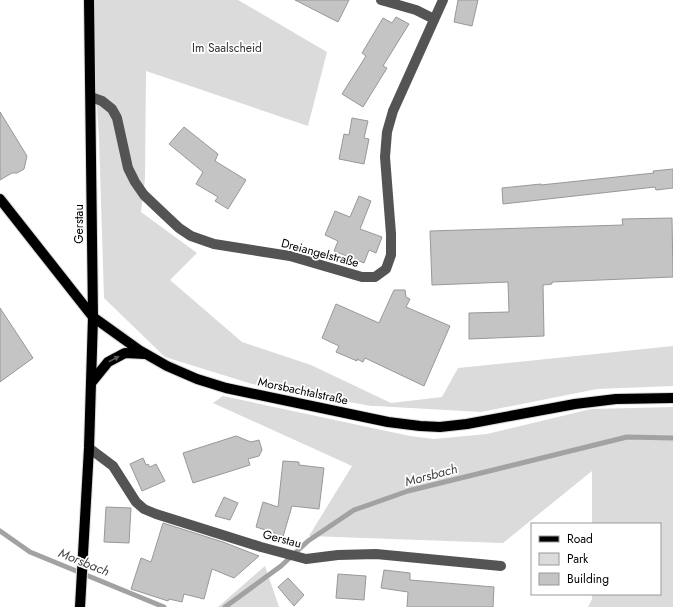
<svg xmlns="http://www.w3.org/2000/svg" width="673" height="607" font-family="Jost,sans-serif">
  <rect width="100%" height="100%" fill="#fff"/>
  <g fill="#dbdbdb">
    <path d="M90,0h148l89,52 -19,74 -162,-55 -1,108 -4,33 56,41 -27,27 72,62 69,23 80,38 51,-6 16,-29 215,-22v40l-76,3 -116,23 -105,-6h-5l-119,-22 -87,-27 -61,-59 -5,-160z"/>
    <path d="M223,396l187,40 24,3 53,-5 104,-25 82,-2v200h-85l4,-8v-5h68v-70h-68v-53l-89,72 -194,-7 43,-70 -139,-63z"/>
    <path d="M265,566l14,41h-61z"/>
  </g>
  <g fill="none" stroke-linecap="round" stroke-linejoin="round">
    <g stroke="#a2a2a2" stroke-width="5">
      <path d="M0,531l30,21 134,55"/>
      <path d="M225,607l56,-41 27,-25 46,-31 54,-19 219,-54 46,1"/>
    </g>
  </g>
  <g fill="#c4c4c4" stroke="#989898">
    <path d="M295,0h54l-11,22z"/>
    <path d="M458,0h20l-6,26 -18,-4z"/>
    <path d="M396,17l13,7 -26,42 4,2 -24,39 -21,-13 24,-38 -4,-3 21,-35 9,5z"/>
    <path d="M0,112l27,44 -3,13 -7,4h-5l-12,7z"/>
    <path d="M352,118l16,3 -4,17 5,1 -5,25 -25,-5 5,-25 5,1z"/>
    <path d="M184,127l34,27 -3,7 31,19 -18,29 -13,-8 3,-4 -22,-13 7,-12 -34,-28z"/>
    <path d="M673,169v19l-17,2 -1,-3 -152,17 -1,-16 39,-4v1l113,-12 -1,-2z"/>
    <path d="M359,196l12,5 -11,28 22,8 -6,16 -7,-3 -5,13 -30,-12 4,-10 -13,-6 10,-24 15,6z"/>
    <path d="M672,218l1,59 -121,5v2l-9,1 1,51 -75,3v-26l40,-1 -1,-30 -76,3 -2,-54 193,-6 -1,-6z"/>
    <path d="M394,290h11l1,7 4,2 -4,8 44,19 -26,60 -59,-28 -2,4 -6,-3v2l-21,-9 3,-6 -17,-8 14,-34 43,19z"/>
    <path d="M0,308l33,50 -33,24z"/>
    <path d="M236,436l15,6 8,-2 3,10 -3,6 -11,3 2,6 -57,18 -10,-30z"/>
    <path d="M143,458l3,7 2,-1 2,3 6,-3 9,17 -23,10 -12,-27z"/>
    <path d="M283,461l16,1v3l25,3 -5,41 -27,-3 -10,34 -8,-2 1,-5 -19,-6 7,-25 15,5z"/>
    <path d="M224,497l14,6 -8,17 -15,-4z"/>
    <path d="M106,507l25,1 -2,35 -25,-1z"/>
    <path d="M163,523l60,19 36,14 -25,22 -22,-9 -8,30 -20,-5 -2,8 -13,-3 -1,2 -37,-12 10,-31 10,4z"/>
    <path d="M384,570l26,3v7l84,7 -1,20h-86l1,-15 -27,-4z"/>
    <path d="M338,574l28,2 -2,24 -28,-2z"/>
    <path d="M288,578l16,17 -10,11 -16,-19z"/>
  </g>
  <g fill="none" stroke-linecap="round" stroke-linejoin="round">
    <g stroke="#dbdbdb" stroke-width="12">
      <g id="major">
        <path d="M0,199l93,118 46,33 28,16 30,13 29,9 162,34 32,4 20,1 27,-3 108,-20 41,-5 57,-1"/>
        <path d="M91,383l17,-21 17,-9 20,1"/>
        <path d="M80,607l9,-159 4,-131 -4,-317"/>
      </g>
    </g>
    <g stroke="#545454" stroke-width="10">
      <path d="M381,0l35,10 18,9"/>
      <path d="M91,97l11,4 10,8 5,9 11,50 7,14 9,13 19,18 16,15 12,8 23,8 76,12 72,21h13l11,-8 5,-14v-21l-6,-77 2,-25 6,-21 50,-111"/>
      <path d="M89,448l24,18 23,36 8,7 12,5 105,33 45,12 32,-4 38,-1 125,12"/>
    </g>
    <use href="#major" stroke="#000" stroke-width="10"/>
  </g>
  <defs><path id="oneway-solid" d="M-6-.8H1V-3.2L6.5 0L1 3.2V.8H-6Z"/></defs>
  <use fill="#595959" href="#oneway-solid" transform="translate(114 359) rotate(-28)"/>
  <g text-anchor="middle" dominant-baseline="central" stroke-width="3.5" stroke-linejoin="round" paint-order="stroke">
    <g font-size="12" fill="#323232" stroke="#fff">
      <text x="227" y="48">Im Saalscheid</text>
    </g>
    <g font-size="12" fill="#000" stroke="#fff">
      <text transform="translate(79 224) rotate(-90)">Gerstau</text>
      <text transform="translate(320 253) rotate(15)">Dreiangelstraße</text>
      <text transform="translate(303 391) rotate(12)">Morsbachtalstraße</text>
      <text transform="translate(282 539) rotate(15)">Gerstau</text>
    </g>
    <g font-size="13" font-style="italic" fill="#434343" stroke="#fff">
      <text transform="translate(431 475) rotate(-15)">Morsbach</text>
      <text transform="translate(84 562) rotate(22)">Morsbach</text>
    </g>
  </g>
  <rect x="531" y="523" width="130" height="72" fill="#ffffff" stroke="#999999"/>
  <rect x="539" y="536" width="20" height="6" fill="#000000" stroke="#999999"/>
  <text x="567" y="543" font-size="12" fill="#000000">Road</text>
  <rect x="539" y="553" width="20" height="12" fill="#dbdbdb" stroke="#999999"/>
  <text x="567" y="563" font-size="12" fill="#000000">Park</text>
  <rect x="539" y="573" width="20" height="12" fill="#c4c4c4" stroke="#999999"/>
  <text x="567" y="583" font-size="12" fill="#000000">Building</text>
</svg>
